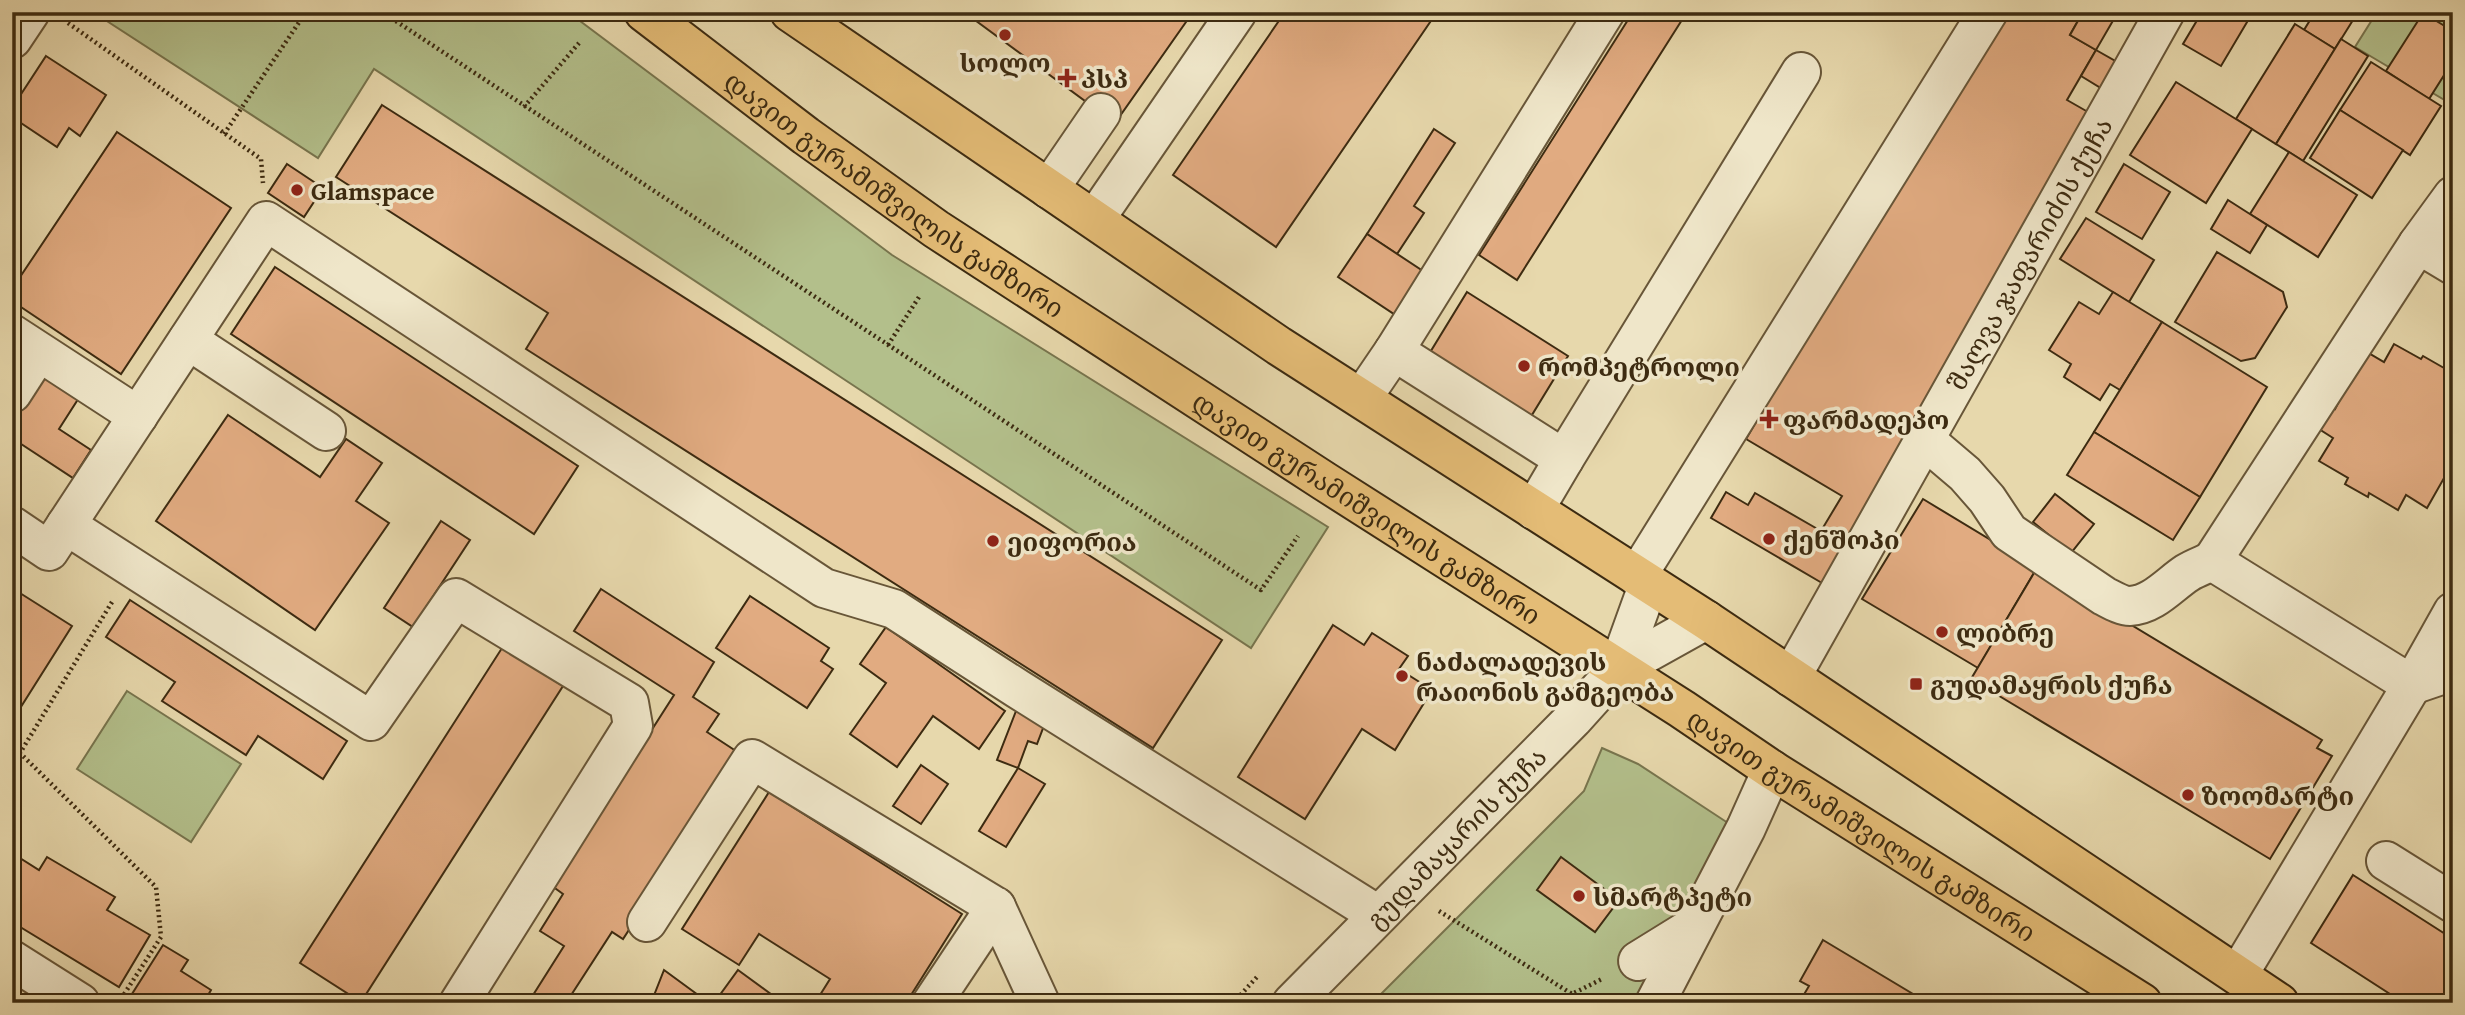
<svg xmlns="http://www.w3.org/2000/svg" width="2465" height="1015" font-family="'Gentium Book Plus','Noto Serif Georgian',serif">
  <rect width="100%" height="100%" fill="#e7d8ac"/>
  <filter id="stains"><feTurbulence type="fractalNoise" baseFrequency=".00286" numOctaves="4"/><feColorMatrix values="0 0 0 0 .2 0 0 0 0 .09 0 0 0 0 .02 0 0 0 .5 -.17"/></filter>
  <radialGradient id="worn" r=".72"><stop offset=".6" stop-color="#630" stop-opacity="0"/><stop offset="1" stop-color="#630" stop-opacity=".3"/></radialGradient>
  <g fill="#b3bf8b" stroke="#78754e" stroke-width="2">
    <path d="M93,12h475l324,243 436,272 -77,121 -877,-579 -56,89z"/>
    <path d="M2377,12h76v93l-98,-58z"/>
    <path d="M127,691l114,73 -50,78 -114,-73z"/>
    <path d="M1602,748l36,16 90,59 -85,180h-271l212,-212z"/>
  </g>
  <g fill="#e1ab81" stroke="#3d2b11" stroke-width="2">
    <path d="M964,12h229l-78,111z"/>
    <path d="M1285,12h152l-161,235 -103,-72z"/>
    <path d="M1633,12h54l-170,268 -38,-25z"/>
    <path d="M1995,12h88l-13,23 26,15 -29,50 28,16 -273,467 -111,-65 15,-26 22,13 7,-12 66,38 21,-35 -96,-57z"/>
    <path d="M2083,12h35l-22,38 -26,-15z"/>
    <path d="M2202,12h51l-32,54 -38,-22z"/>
    <path d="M2315,12h43l-23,37 -31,-19z"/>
    <path d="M2423,13l30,18v30l-24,38 -43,-28z"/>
    <path d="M2295,24l40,25 -59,95 -40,-25z"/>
    <path d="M2341,39l27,17 -65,105 -27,-17z"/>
    <path d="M2096,50l28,16 -15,27 -28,-17z"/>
    <path d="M46,56l60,39 -26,41 -11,-8 -12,19 -45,-30v-9z"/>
    <path d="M2371,62l70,44 -31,49 -70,-45z"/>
    <path d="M2176,82l76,47 -46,74 -76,-48z"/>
    <path d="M382,105l840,535 -69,108 -627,-399 22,-36 -212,-136z"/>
    <path d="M2340,110l63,40 -31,48 -62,-40z"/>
    <path d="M1434,129l21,14 -41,63 10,7 -27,41 -30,-20z"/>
    <path d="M117,132l114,76 -110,166 -109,-73v-12z"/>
    <path d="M2289,152l68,43 -39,62 -68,-43z"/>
    <path d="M287,164l36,24 -19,29 -36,-24z"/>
    <path d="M2124,164l46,28 -28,47 -46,-27z"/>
    <path d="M2228,200l39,25 -17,28 -39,-24z"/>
    <path d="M2086,218l68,42 -25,42 -69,-43z"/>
    <path d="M1367,234l62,41 -29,43 -62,-41z"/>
    <path d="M2217,252l66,40 4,15 -32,51 -14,3 -66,-39z"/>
    <path d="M275,267l303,199 -44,68 -303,-200z"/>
    <path d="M1467,292l101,64 -41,67 -101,-64z"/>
    <path d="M2113,292l49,30 -42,68 -10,-6 -10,16 -36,-23 7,-13 -22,-14 30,-48 20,12z"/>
    <path d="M2162,322l105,65 -67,110 -106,-65z"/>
    <path d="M2394,344l27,15 2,-3 28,16 -4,7 6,4v95l-2,4 -7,-4 -17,30 -21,-13 -8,15 -29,-17 -1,4 -23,-13 3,-6 -29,-17 14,-23 -14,-9 4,-27 12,7 30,-58 19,11z"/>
    <path d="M47,371l35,22 -23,36 32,21 -18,28 -61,-40v-14z"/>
    <path d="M228,415l92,62 26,-38 36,24 -26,38 33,22 -74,107 -159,-109z"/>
    <path d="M2094,432l106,65 -27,43 -106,-65z"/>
    <path d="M2055,494l39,30 -23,29 -38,-31z"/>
    <path d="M1923,499l114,69 -59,100 -116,-69z"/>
    <path d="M441,521l29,19 -57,87 -29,-19z"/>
    <path d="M2037,568l285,172 -5,8 15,8 -62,103 -299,-180z"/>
    <path d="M12,588l60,38 -60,95z"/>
    <path d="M601,589l113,73 -21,35 26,17 -12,18 35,23 -119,184 -11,-7 -46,71h-38l36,-57 -24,-15 23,-37 -11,-8 122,-191 -100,-64z"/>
    <path d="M750,596l79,52 -8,13 12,8 -26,39 -91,-60z"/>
    <path d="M130,600l217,141 -24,38 -65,-43 -12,19 -84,-54 13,-19 -69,-45z"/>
    <path d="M1333,625l31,20 8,-12 36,23 -9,13 33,21 -37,60 -33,-21 -57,90 -67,-42z"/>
    <path d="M886,627l119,84 -26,38 -46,-33 -36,51 -47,-33 36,-51 -26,-19z"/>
    <path d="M502,648l61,38 -202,316 -61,-39z"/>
    <path d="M1016,711l29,12 -8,21 -9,-3 -10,27 -21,-8z"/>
    <path d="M921,765l27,19 -27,40 -28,-18z"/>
    <path d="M1018,768l27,16 -39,63 -27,-16z"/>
    <path d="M769,792l193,122 -56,89h-91l15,-24 -71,-45 -20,31 -57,-36z"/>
    <path d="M12,853l27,17 8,-13 68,40 -8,13 43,25 -31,52 -107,-65z"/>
    <path d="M1561,857l58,43 -24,32 -58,-42z"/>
    <path d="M2353,875l100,64v64h-49l-93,-60z"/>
    <path d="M1823,940l105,63h-129l10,-17 -9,-5z"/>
    <path d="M163,945l25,15 -7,11 30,19 -4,7 9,6h-69l-15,-9z"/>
    <path d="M664,970l45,33h-58z"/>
    <path d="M738,970l45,33h-69z"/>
  </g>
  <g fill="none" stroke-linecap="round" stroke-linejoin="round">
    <g stroke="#685638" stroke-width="42">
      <g id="minor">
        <path d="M12,39l18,-27"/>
        <path d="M1049,189l52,-76"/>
        <path d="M1095,219l142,-207"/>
        <path d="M2418,244l35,21"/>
        <path d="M12,334l126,82"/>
        <path d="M188,340l138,91"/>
        <path d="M1394,351l170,108 -30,51"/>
        <path d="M12,393l20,-31"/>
        <path d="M1362,398l32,-47 211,-339"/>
        <path d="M1925,440l40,34 22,25 22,33 95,64c8,4 18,10 26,10 23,-1 40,-22 57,-33 8,-5 17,-8 25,-12"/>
        <path d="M1564,459l237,-387"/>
        <path d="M66,525l305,196 85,-123 173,105 4,23 -174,277"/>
        <path d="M12,526l37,25 217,-330 558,367 70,21 124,80 360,226"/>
        <path d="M2212,561l206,-317 35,-48"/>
        <path d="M2212,561l200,124 41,-14"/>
        <path d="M1637,576l351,-564"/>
        <path d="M1618,669l31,-86"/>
        <path id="s1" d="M1791,677l374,-665"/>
        <path d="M2386,861l67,42"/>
        <path d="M647,922l105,-163 244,148 44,96"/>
        <path d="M12,960l68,43"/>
        <path d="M1638,961l55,-34"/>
        <path d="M2238,975l174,-290 41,-73"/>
        <path d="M932,1003l64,-96"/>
        <path id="s2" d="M1292,1003l281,-284 45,-50 88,-49"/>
        <path d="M1655,1003l91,-175 26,-58"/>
      </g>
    </g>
    <g stroke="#3d2b11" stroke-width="42">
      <g id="major">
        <path id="s3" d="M644,12l162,124 130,93 388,252 358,228 90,61 370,233"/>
        <path d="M790,12l489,334 427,274 573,383"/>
      </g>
    </g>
    <g stroke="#3d2b11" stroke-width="4.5" stroke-dasharray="2 3.5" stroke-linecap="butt">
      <path d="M382,12l879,578 37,-54"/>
      <path d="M68,23l193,136 2,24"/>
      <path d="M524,107l55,-64"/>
      <path d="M224,134l82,-122"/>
      <path d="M888,345l31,-48"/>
      <path d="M112,602l-92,151 136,134 5,50 -40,62"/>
      <path d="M1439,911l133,83 30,-15"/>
      <path d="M1233,1003l24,-26"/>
    </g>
    <use href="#minor" stroke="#efe6c9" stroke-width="38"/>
    <use href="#major" stroke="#e4bc76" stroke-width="38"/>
  </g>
  <g fill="#8f2418" stroke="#efe6c9" stroke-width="2.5">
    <circle cx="1005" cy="35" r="7"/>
    <path d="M1063.5 67.5h7v7h7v7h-7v7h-7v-7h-7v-7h7z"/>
    <circle cx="297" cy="190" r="7"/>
    <circle cx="1524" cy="366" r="7"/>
    <path d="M1765.5 408.5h7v7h7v7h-7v7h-7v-7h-7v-7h7z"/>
    <circle cx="1769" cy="539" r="7"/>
    <circle cx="993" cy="541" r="7"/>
    <circle cx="1942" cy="632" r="7"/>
    <circle cx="1402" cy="676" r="7"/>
    <rect x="1909" y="677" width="14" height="14" rx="3.5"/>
    <circle cx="2188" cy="795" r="7"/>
    <circle cx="1579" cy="896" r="7"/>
  </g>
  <g text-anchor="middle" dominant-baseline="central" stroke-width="7" stroke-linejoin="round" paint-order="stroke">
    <g font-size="26" font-weight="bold" fill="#3d2b11" stroke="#efe6c9" text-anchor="start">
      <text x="1005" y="62" text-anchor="middle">სოლო</text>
      <text x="1081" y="78">პსპ</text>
      <text x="311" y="190">Glamspace</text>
      <text x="1538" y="366">რომპეტროლი</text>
      <text x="1783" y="419">ფარმადეპო</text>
      <text x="1783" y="539">ქენშოპი</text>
      <text x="1007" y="541">ეიფორია</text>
      <text x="1956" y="632">ლიბრე</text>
      <text x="1416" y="661">ნაძალადევის<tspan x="1416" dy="30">რაიონის გამგეობა</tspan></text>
      <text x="1930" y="684">გუდამაყრის ქუჩა</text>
      <text x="2202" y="795">ზოომარტი</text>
      <text x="1593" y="896">სმარტპეტი</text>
    </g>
    <g font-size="26" fill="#3d2b11" stroke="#efe6c9">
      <text stroke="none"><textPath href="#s3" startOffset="310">დავით გურამიშვილის გამზირი</textPath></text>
      <text stroke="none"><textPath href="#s1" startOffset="486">შალვა ჯაფარიძის ქუჩა</textPath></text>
      <text stroke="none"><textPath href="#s3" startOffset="877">დავით გურამიშვილის გამზირი</textPath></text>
      <text stroke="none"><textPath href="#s3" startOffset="1465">დავით გურამიშვილის გამზირი</textPath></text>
      <text stroke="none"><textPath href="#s2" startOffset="233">გუდამაყარის ქუჩა</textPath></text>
    </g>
  </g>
  <rect width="2465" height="1015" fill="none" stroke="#e7d8ac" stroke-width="42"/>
  <rect x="14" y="14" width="2437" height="987" fill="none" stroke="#3d2b11" stroke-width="3.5"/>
  <rect x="21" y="21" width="2423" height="973" fill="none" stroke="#3d2b11" stroke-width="2"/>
  <rect width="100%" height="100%" filter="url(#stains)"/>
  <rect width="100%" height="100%" fill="url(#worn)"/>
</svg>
